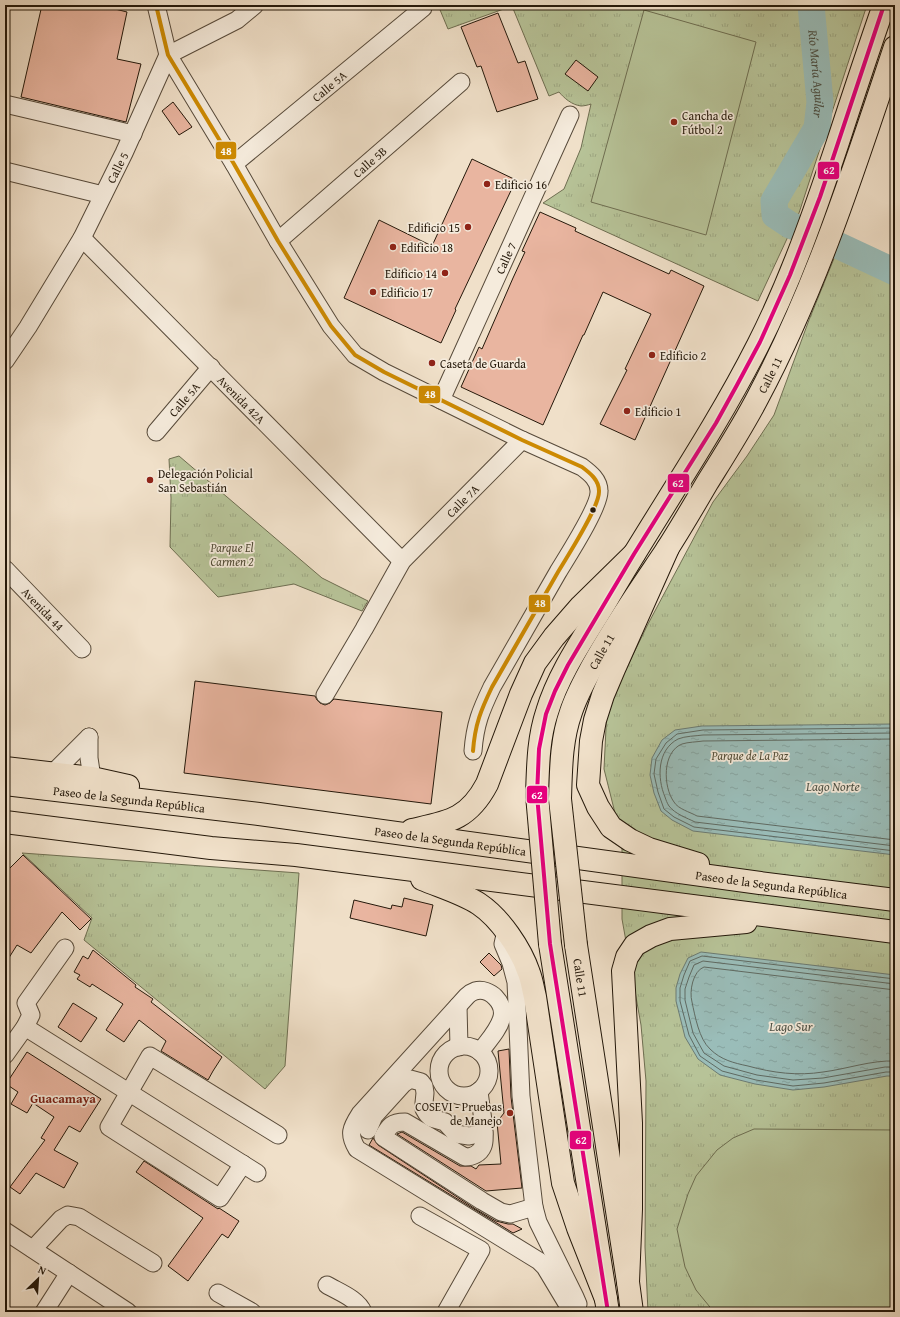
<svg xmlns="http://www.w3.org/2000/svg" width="900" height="1317" font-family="'Gentium Book Plus',serif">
  <defs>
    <pattern id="grass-tufts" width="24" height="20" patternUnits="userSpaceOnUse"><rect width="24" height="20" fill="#b7c398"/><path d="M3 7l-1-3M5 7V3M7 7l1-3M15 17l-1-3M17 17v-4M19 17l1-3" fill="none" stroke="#9da782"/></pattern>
    <pattern id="water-ripples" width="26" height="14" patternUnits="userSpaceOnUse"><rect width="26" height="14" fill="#9abdb9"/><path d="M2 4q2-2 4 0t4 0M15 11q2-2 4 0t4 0" fill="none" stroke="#85a29e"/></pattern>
  </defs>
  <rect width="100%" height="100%" fill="#f0e0c9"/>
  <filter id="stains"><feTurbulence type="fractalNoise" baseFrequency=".005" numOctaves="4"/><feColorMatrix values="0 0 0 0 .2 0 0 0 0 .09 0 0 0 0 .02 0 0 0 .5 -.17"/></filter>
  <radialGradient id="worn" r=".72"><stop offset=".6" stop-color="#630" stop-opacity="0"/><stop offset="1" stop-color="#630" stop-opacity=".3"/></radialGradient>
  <g fill="url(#grass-tufts)" stroke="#6e6e51">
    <path d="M438,5h429l-68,208 -41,88 -215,-98 21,-14 17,-41 10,-44c-3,1 -7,2 -10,2 -9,-1 -17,-8 -22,-14l-10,4 -37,-90 -64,23z"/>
    <path d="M835,256l60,29v1027h-247l-3,-65 1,-166 -5,-56 -19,-106v-78l-18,-72 3,-61 41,-84 65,-122 34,-46 27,-41 35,-95z"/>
    <path d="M179,456l143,122 46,23 -6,10 -68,-27 -76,13 -48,-50 1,-49 -2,-39z"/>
    <path d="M22,853l277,20 -14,193 -20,23 -181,-149 8,-22z"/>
  </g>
  <g fill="#b7c398" stroke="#6e6e51">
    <path d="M644,10l112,32 -50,193 -115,-33z"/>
    <path d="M754,1129l141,1v182h-181l-18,-22 -11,-23 -8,-38 11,-35 8,-18 21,-26 16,-12z"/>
  </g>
  <g fill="url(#water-ripples)" stroke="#6b7b73">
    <path d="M895,724v131l-202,-24 -21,-11 -11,-9 -7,-18 -4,-18 2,-17 10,-18 13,-10 27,-4z"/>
    <path d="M701,952l194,23v101h-8l-63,11 -31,3 -38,-6 -35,-9 -22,-16 -13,-22 -9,-36v-13l4,-14 8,-16z"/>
  </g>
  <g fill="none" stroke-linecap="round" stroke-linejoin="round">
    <g stroke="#5f6a62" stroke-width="1">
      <path d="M895,728l-192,2 -26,4 -11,9 -10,16 -2,15 4,18 6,17 10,8 20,10 201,24"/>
      <path d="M895,733l-192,2c-7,1 -18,1 -25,4 -21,11 -21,39 -13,58 1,3 2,6 4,9 6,8 18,12 26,16l200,24"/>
      <path d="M895,739l-192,2c-6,1 -15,1 -21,3 -20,8 -19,43 -8,58 4,7 16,10 23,14l198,24"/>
      <path d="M895,979l-193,-23 -12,5 -6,14 -4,13v13l9,34 11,21 22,15 34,9 37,6 31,-3 62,-11h9"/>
      <path d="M895,984l-192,-23 -9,4 -5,12 -4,12v11l8,33 11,20 20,13 33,9 36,5 30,-2 62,-11h10"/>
      <path d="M895,990l-191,-23c-11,4 -15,24 -12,35 3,14 7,37 18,47 11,11 24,14 38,17 25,7 50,10 75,6 24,-3 48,-12 72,-11"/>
    </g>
    <path stroke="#9abdb9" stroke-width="27" id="s1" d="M811,5l9,97 -3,26 -43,73 1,14 15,10 30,12 75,35"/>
  </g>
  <g fill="#e9b5a0" stroke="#24180a">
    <path d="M42,5h57l28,7 -10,47 24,5 -15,58 -105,-25z"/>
    <path d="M498,13l20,50 7,-2 13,38 -41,13 -16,-46 -4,1 -16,-40z"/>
    <path d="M576,60l22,17 -10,14 -23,-17z"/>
    <path d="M173,102l19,25 -13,8 -17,-24z"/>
    <path d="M472,159l44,21 -61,129 1,1 -15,33 -97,-45 35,-78 53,26z"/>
    <path d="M540,212l36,16 -1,3 94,43 2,-4 33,16 -69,154 -35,-16 27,-54 -2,-1 26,-55 -48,-22 -19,43h-1l-40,90 -82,-38 18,-40 3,2 31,-71 12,-26 -3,-1z"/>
    <path d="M195,681l120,15 2,4 3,3 5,2 5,-2 4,-4 108,13 -11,92 -247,-31z"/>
    <path d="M23,855l68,64 -11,11 -18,-18 -31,41 -14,-8 -12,19v-91z"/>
    <path d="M404,898l29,7 -7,31 -76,-18 4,-18 37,9 1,-4 10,2z"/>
    <path d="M93,950l43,35 -1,2 18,12 -2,3 71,55 -9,14 -5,9 -47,-29 5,-10 -27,-21 -15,22 -18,-12 17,-26 -31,-20 -2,3 -13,-8 3,-4 -6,-3 9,-16 5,3z"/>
    <path d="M489,953l12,12 1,4 -8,7 -14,-14z"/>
    <path d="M73,1003l24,15 -16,24 -23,-15z"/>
    <path d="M509,1049l2,48 11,91 -36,3 -89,-57 5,-2 58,34h11l5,3 3,-4 22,-1 -4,-42 7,-9 -6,-62z"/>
    <path d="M27,1052l74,47 -21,33 -11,-6 -15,24 24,13 -14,25 -28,-15 -16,21 -10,-7 35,-47 -4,-2 13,-21 -21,-14 -6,10 -16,-9 7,-12 -12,-8z"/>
    <path d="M373,1138l5,7 99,65 19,11 12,3h5l9,5 -9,4 -144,-88z"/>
    <path d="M144,1161l74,48 1,-1 20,13 -11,17 -6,-4 -34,47 -20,-15 35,-48 -67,-46z"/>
  </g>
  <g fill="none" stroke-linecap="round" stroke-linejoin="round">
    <g stroke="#574a3a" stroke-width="19">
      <g id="minor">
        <path d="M156,5l12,50 66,109 44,77 53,85 24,29 29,17 138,68 60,27c8,6 17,13 17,24 1,15 -32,66 -41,81 -22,38 -44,76 -66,115 -11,23 -17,37 -19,64"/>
        <path d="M5,104l128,30"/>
        <path id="s2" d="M234,164l189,-156"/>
        <path d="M5,171l98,24"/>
        <path id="s3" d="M82,238l320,323"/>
        <path id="s4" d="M278,241l183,-159"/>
        <path id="s5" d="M5,361l23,-34 54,-89 42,-85 44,-98 69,-35 18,-15"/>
        <path id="s6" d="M441,400l129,-285"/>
        <path id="s7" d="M156,432l55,-65"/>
        <path id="s8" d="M5,569l77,80"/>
        <path id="s9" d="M325,695l39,-66 38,-68 120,-121"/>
        <path d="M89,737v21l3,20"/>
        <path d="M52,774l37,-37"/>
        <path d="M506,931l-3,13 8,19 5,19 5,114 13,111 4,15 37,75 3,7"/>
        <path d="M458,1006l1,41"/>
        <path d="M25,1027l232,146"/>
        <circle cx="464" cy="1071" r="25"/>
        <path d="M480,1052c7,-10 19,-22 22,-35 3,-14 -12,-30 -27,-26 -3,1 -6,3 -8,5l-107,118c-9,14 -12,20 -3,35l182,112 6,6 27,45"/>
        <path d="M5,1055l20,-28 6,-12 -5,-12 39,-55"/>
        <path d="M479,1091c1,12 8,46 4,55 -3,8 -11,11 -18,11l-60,-35c-13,0 -16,4 -22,15l99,64 19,11 9,2 24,-7"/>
        <path d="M368,1130l6,-14 29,-32 7,-5 11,3 3,4 1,7 -1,10v6l3,5 4,4 14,4 11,12 13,2 15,-3"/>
        <path d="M243,1164l-23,34 -111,-71 41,-71 128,79"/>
        <path d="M420,1216l61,34 -35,62"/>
        <path d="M5,1231l123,81"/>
        <path d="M33,1249l28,-30 7,-4 11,2 74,46"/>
        <path d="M327,1285c12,7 31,14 36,27"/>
        <path d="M218,1293l34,19"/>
        <path d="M44,1312l25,-39"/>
      </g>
    </g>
    <g stroke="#24180a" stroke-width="24">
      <g id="major">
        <path d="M537,795c1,-28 1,-56 10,-83 12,-40 38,-76 59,-111 50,-86 107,-167 152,-256 33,-65 57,-134 80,-203 15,-46 30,-91 46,-137"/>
        <path id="s10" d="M560,799c1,-30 1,-59 11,-87 5,-16 13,-30 21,-45 21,-39 47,-76 72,-113 15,-23 29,-47 43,-71 18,-29 36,-57 51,-86 59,-111 97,-231 137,-350"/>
        <path d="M550,944l58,368"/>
        <path id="s11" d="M576,945l52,337 4,30"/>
      </g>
    </g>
    <g stroke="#24180a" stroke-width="24">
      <g id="highway">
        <path d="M668,548l-54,121 -11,26 -8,25 -4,21 -3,44 10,22 13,20 19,13 19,9 49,15"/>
        <path d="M5,768l87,10 36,8"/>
        <path id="s12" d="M5,784l254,30 501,69 135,17"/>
        <path d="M5,822l206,26 85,7 599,77"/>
        <path d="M412,830c36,-8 56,-10 75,-46l34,-90 14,-31 19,-26 27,-31 53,-52"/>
        <path d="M422,879c19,8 40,14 57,25 21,14 42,45 50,69 3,8 4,16 6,24l28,186 15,45 28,71"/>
        <path d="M628,1282l3,-73v-86l-8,-152 4,-14 8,-12 16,-9 19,-7 76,-7"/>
      </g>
    </g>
    <use href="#minor" stroke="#f5ebdc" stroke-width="17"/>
    <use href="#major" stroke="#f0e0c9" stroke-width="22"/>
    <use href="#highway" stroke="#f0e0c9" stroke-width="22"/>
    <g stroke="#24180a" stroke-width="24" stroke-linecap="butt">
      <g id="major-bridge">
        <path d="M537,795l13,149"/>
        <path d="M560,799l16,146"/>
      </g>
    </g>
    <use href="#major-bridge" stroke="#f0e0c9" stroke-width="22"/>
    <g stroke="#f5ebdc" stroke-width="7">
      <path id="bus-1" d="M156,5l12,50 66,109 44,77 53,85 24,29 29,17 138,68 60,27c8,6 17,13 17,24 1,15 -32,66 -41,81 -22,38 -44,76 -66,115 -11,23 -17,37 -19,64"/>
    </g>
    <g stroke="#f5ebdc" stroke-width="7">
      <path id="bus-2" d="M608,1312l-58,-368 -13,-149 2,-46 7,-35 9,-23 13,-26 66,-111 82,-131 21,-38 23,-43 30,-67 30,-78 64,-192"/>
    </g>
    <use href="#bus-1" stroke="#cd8a02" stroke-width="4"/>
    <use href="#bus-2" stroke="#e5007d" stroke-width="4"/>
  </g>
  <g fill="#8f2418" stroke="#f5ebdc" stroke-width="1.5">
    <circle cx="674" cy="122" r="4"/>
    <circle cx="487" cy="184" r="4"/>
    <circle cx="468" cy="227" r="4"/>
    <circle cx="393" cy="247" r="4"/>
    <circle cx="445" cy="273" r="4"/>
    <circle cx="373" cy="292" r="4"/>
    <circle cx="652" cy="355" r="4"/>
    <circle cx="432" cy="363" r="4"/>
    <circle cx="627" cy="411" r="4"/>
    <circle cx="150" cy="480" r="4"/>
    <circle cx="510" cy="1113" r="4"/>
  </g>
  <circle fill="#24180a" stroke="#f5ebdc" stroke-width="1.5" cx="593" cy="510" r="3.5"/>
  <g text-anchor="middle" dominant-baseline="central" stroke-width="3.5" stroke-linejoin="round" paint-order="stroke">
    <g font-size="12" fill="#24180a" stroke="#f5ebdc">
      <text stroke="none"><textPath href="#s2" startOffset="123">Calle 5A</textPath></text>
      <text stroke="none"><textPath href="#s4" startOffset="121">Calle 5B</textPath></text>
      <text stroke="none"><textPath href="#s5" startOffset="224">Calle 5</textPath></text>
      <text stroke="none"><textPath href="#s6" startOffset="156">Calle 7</textPath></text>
      <text stroke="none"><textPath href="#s10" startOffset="480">Calle 11</textPath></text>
      <text stroke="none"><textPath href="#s3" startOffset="227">Avenida 42A</textPath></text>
      <text stroke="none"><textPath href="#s7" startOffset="43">Calle 5A</textPath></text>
      <text stroke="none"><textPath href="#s9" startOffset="240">Calle 7A</textPath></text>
      <text stroke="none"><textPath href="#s8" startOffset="55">Avenida 44</textPath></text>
      <text stroke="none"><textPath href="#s10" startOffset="156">Calle 11</textPath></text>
      <text stroke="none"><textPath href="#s12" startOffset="125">Paseo de la Segunda República</textPath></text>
      <text stroke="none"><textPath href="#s12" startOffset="449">Paseo de la Segunda República</textPath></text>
      <text stroke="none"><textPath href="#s12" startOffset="773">Paseo de la Segunda República</textPath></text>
      <text stroke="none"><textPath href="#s11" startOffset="33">Calle 11</textPath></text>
    </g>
    <g font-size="12" fill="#24180a" stroke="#f5ebdc" text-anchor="start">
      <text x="682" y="115">Cancha de<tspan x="682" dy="14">Fútbol 2</tspan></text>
      <text x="495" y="184">Edificio 16</text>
      <text x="460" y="227" text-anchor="end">Edificio 15</text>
      <text x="401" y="247">Edificio 18</text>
      <text x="437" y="273" text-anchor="end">Edificio 14</text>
      <text x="381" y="292">Edificio 17</text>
      <text x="660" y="355">Edificio 2</text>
      <text x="440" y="363">Caseta de Guarda</text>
      <text x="635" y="411">Edificio 1</text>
      <text x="158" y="473">Delegación Policial<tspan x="158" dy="14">San Sebastián</tspan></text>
      <text x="502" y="1106" text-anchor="end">COSEVI - Pruebas<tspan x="502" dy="14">de Manejo</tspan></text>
    </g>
    <g font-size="12" font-style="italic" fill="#504b35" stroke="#f5ebdc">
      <text x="232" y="547">Parque El<tspan x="232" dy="14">Carmen 2</tspan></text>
      <text x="750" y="755">Parque de La Paz</text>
    </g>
    <g font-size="13" font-style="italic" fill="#4d5247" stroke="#f5ebdc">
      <text stroke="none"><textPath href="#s1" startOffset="69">Río María Aguilar</textPath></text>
      <text x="833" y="786">Lago Norte</text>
      <text x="791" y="1026">Lago Sur</text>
    </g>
    <g font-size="13" font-weight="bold" fill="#7a1f14" stroke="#f5ebdc">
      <text x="63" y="1098">Guacamaya</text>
    </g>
  </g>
  <g stroke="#f5ebdc" stroke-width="1.5">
    <rect x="215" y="141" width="22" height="19" rx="4" fill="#cd8a02"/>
    <rect x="817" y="161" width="23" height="19" rx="4" fill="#e5007d"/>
    <rect x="418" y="385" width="23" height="19" rx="4" fill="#cd8a02"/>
    <rect x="667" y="473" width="23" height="20" rx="4" fill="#e5007d"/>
    <rect x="528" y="594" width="23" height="19" rx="4" fill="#cd8a02"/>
    <rect x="526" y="785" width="22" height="19" rx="4" fill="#e5007d"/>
    <rect x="569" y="1130" width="23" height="20" rx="4" fill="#e5007d"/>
  </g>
  <g font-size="11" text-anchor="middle" font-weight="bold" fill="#fff">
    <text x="226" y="155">48</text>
    <text x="829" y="174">62</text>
    <text x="430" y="398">48</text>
    <text x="678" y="487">62</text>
    <text x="540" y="607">48</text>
    <text x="537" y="799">62</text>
    <text x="581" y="1144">62</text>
  </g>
  <rect width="900" height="1317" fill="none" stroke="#f0e0c9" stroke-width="20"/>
  <rect x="6" y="6" width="888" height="1305" fill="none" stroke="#24180a" stroke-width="2"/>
  <rect x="10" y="10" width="880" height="1297" fill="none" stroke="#24180a"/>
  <g transform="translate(38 1279) rotate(25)" stroke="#f5ebdc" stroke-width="3" paint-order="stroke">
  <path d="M0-3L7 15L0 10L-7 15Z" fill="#24180a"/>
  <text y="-6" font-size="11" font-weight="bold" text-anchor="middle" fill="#24180a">N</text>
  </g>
  <rect width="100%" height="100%" filter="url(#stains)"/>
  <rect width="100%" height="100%" fill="url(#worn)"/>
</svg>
